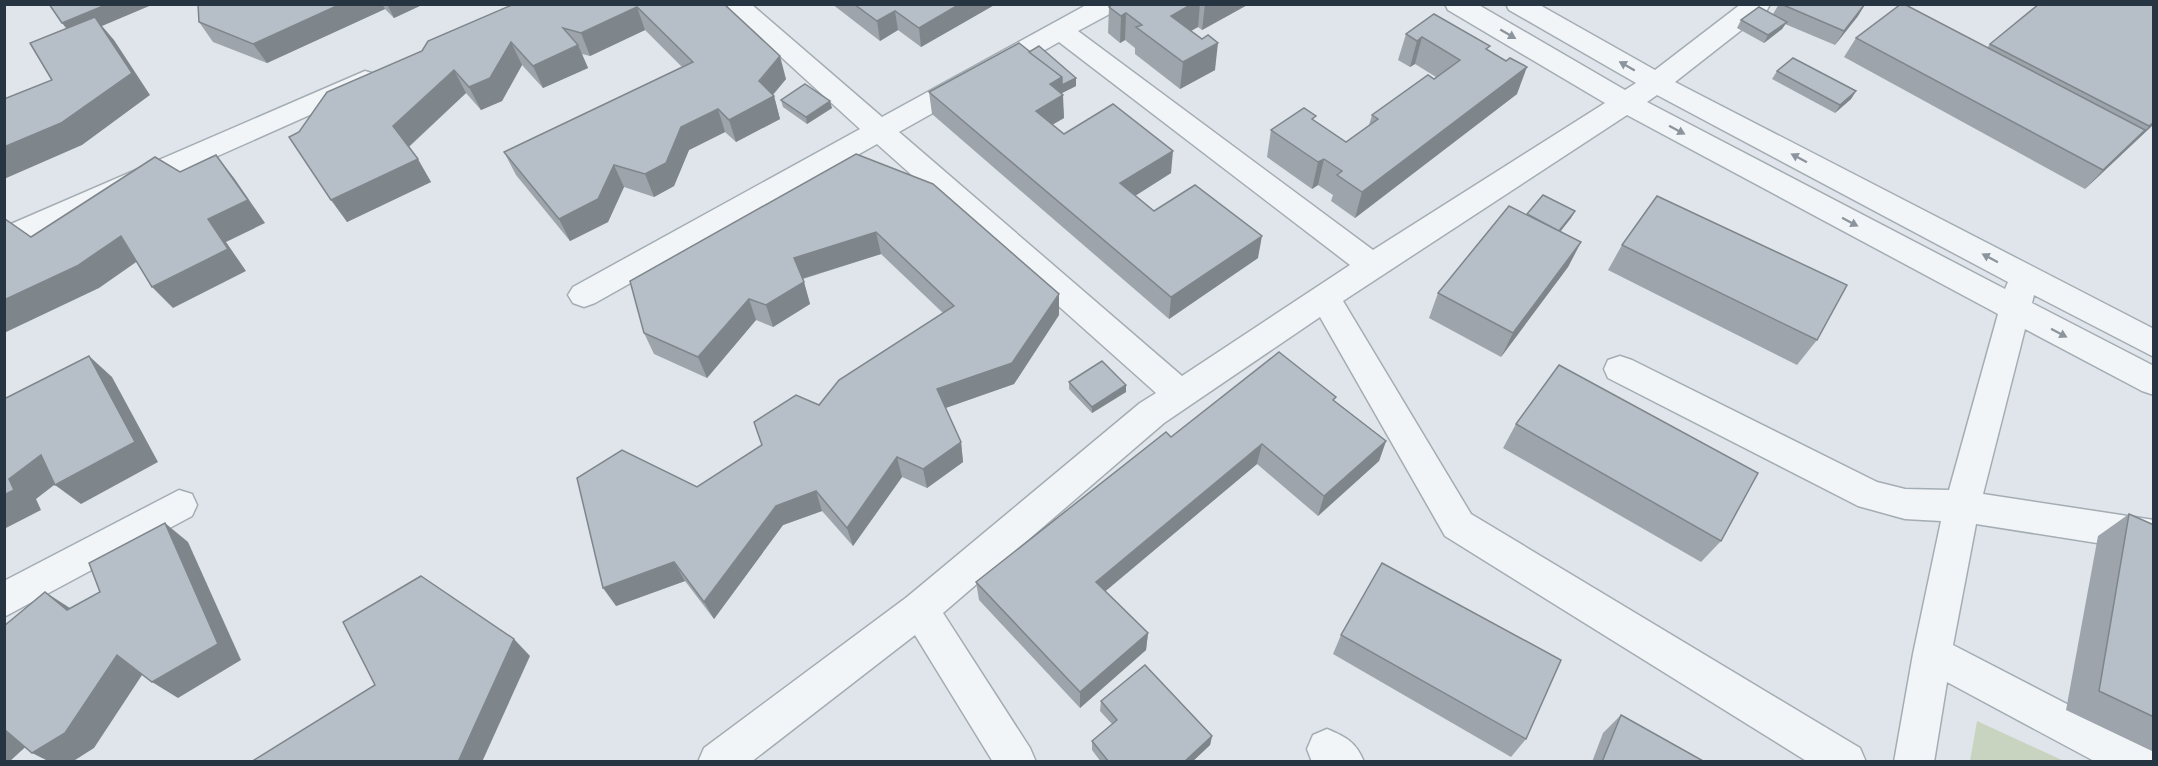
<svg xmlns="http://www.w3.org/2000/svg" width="2158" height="766" font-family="Raleway,sans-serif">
  <rect width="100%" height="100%" fill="#dfe5ea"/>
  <path fill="#c8d4c0" d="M1977,721l87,40h-94z"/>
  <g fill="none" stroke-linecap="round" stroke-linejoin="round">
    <g stroke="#a4adb4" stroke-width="3">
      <g id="minor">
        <path d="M723,4h28l131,113 206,-113h32l-3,6 -39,21 295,219 232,-147 -157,-93 -3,-6h32l148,86 11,-7 -127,-73 -3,-6h32l117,66 86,-66h29l-3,6 -92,72 479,247v28l-120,-62 -2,8 122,63v29l-12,-4 -117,-62 -42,165 171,26v32l-178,-28 -23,121 199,103 2,14h-58l-149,-80 -13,80h-40l19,-108 28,-133 -36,-2 -47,-13 -250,-128 -4,-9 4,-9 12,-4 12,4 245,122 28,7 44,1 49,-176 -371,-199 -284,186 128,213 389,234 6,14h-58l-363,-226 -125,-219 -156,106 -221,190 87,135 6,14h-43l-78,-127 -164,127h-53l6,-14 203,-151 233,-194 16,-10 -279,-249 -282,159 -11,4 -11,-4 -5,-8 5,-8 287,-158zM1059,42l291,223 -168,111 -283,-244zM1657,95l351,187 -3,7 -358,-187z"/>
        <path d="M365,71l10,3 3,6 -3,6 -371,165v-24z"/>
        <path d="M179,490l13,4 5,11 -5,11 -188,101v-36z"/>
        <path d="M1327,729c19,8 29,13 37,33h-52l-5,-13 6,-14z"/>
      </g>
    </g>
    <use href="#minor" fill="#f2f5f8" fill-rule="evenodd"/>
  </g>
  <g fill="#9da4ab">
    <path d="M198,4h226l-30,14 -9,-9 -118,54 -54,-21 -14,-20z"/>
    <path d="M514,4h210l62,75 -13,16 1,1 6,23 -44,23 -11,-10 -36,18 -15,36 -20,11 -30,-10 -16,35 -38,19 -54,-66 -12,-23 178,-85 -37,-37 -55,26 -8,-2 6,14 -45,20 -21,-23 -20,36 -21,9 -15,-17 -57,54 22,35 -84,40 -48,-90 123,-81z"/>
    <path d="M832,4h164l-75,43 -23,-17 -18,11z"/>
    <path d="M1113,4h136l-47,26 -4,-3 -7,4 24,39 -35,19 -45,-35v-6l-10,-8 -5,3 -12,-10 1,-26z"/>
    <path d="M1779,4h86l-7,12 -23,29 -50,-21 -3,5 -18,14 -27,-15 4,-8 32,-6z"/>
    <path d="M2154,4v120l-69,65 -241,-132 12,-19 131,10 3,-4z"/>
    <path d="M1406,34l83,17 28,43 -162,124 -24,-17 2,-6 -15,-10 -6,4 -45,-32 4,-27 44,-9 31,21 23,-17 3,-10 62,-36 2,-2 -21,-13 -5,3 -12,-7z"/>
    <path d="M1777,71l79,20 -5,8 -16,14 -63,-34z"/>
    <path d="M1076,86l-14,7 2,25 -12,6 12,10 107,39 -36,23 19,15 104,47 -89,61 -237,-205 -3,-22z"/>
    <path d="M781,100l51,8 -25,16 -24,-17z"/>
    <path d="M856,154l203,140v21l-45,69 -69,24 16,34 2,20 -36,26 -25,-11 -49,69 -31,-35 -39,14 -69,94 -29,-38 -69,25 81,-119 65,-42 57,-40 124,-92 -62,-59 -78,25 7,25 -37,23 -17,-7 -49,58 -53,-24 -10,-21z"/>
    <path d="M1575,211l-4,7 -10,13 20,11 -13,25 -67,90 -72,-39 9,-25 89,-79z"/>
    <path d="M1622,245l195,95 -20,25 -189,-95z"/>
    <path d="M1069,382l57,10 -34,21 -23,-24z"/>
    <path d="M1335,401l51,40 -7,20 -61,55 -61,-52 -152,127 43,42 -2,17 -66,58 -101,-108 -3,-18 195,-145z"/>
    <path d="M1516,424l205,117 -20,21 -198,-114z"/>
    <path d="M2129,514l25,11v227l-88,-42 32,-174z"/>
    <path d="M1341,635l185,104 -15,18 -178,-103z"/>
    <path d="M1101,701l111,35 -2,9 -18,17h-91l-9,-12v-9l20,-17 -12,-13z"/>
    <path d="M1621,715l84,47h-113l11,-29z"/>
  </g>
  <g fill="#7f868b">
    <path d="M108,4h46l-52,22 12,14 36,55 -68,50 -78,34v-32l57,-24 13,-85 -12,-15z"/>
    <path d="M341,4h41l3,5 -118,54 -14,-19z"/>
    <path d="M387,4h37l-30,14z"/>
    <path d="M960,4h36l-75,43 -2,-19z"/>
    <path d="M1192,4h8l-2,23 -29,16 2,-27z"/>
    <path d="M1205,4h44l-47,26z"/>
    <path d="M1865,4l-7,12 -23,29 9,-14z"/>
    <path d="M637,7l8,23 -55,26 -9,-23z"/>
    <path d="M895,11l3,19 -18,11 -3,-20z"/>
    <path d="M1126,13l-1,27 -5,3 1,-27z"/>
    <path d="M1787,22l-5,7 -18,14 4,-8z"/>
    <path d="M1422,37l-7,27 -5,3 7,-26z"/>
    <path d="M511,42l11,23 -20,36 -21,9 -12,-23z"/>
    <path d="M1218,43l-3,27 -35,19 3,-27z"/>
    <path d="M578,45l10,23 -45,20 -10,-22z"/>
    <path d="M780,56l6,23 -17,20 5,-3 6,23 -44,23 -7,-22z"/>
    <path d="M1527,67l-10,27 -162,124 7,-26z"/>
    <path d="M454,70l12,23 -60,56 -13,-23z"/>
    <path d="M1062,77l14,1v8l-14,7v2h1l1,23 -27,16 -1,-23 14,-27z"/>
    <path d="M1856,91l-5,8 -16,14 5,-8z"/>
    <path d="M830,101l2,7 -25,16 -1,-7z"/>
    <path d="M718,109l7,23 -36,18 -15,36 -20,11 -9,-23 36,-47z"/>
    <path d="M2154,122v2l-69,65 18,-19z"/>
    <path d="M1173,151l-2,22 -52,33 1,-23z"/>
    <path d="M216,155l18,23 31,45 -39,19 20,29 -73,37 -21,-21 56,-68z"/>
    <path d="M418,159l13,23 -84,40 -16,-22z"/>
    <path d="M1324,159l-6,26 -6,4 6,-27z"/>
    <path d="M614,165l10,22 -16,35 -38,19 -11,-22z"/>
    <path d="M1575,211l-4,7 -18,22 4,-7z"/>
    <path d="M876,232l5,22 -80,25 -7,-21z"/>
    <path d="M121,236l21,22 -43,30 -95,45v-33z"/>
    <path d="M1262,236l-4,22 -89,61 2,-22z"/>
    <path d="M1581,242l-13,25 -67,90 12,-24z"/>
    <path d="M804,282l6,22 -37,23 -7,-22z"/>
    <path d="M1059,294v21l-45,69 -74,26 -3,-21z"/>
    <path d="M749,299l7,21 -49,58 -9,-21z"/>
    <path d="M89,356l23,21 46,85 -77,42 -26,-19z"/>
    <path d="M1126,385v7l-34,21v-6z"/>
    <path d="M1386,441l-7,20 -61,55 6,-20z"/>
    <path d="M961,442l2,20 -36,26 -4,-19z"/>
    <path d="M1262,444l-5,20 -162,136 1,-18z"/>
    <path d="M41,455l26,20 -31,24 5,11 -37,19v-34l5,-16z"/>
    <path d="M897,457l5,20 -49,69 -6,-18z"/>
    <path d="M816,491l6,20 -39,14 -69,94 -10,-17 72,-96z"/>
    <path d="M165,523l23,19 53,118 -63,38 -26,-16z"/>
    <path d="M674,562l11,19 -69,25 -13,-18z"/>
    <path d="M45,592l28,18h-6z"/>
    <path d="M1148,633l-2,17 -66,58v-16z"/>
    <path d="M514,639l16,17 -48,106h-24z"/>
    <path d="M117,655l27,17 -50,76 -22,14h-22l-18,-9z"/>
    <path d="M4,728l28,13 -23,21h-5z"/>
    <path d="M1212,736l-2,9 -18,17h-8z"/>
  </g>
  <g fill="#b6bfc7" stroke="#7f868b" stroke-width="1.5">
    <path d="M49,4h59l-46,19z"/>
    <path d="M198,4h143l-88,40 -54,-22z"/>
    <path d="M514,4h210l56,52 -21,25 15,15 -45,24 -11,-11 -37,18 -15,36 -21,11 -31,-9 -16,34 -39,20 -55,-67 189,-90 -56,-55 -56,26 -18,-5 15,17 -45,21 -22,-24 -21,36 -21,9 -15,-17 -61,56 25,33 -87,41 -42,-63 10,-5 28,-40 95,-41 6,-10z"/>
    <path d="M854,4h106l-41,24 -24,-17 -18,10z"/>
    <path d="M1113,4h79l-21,12 31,23 6,-4 10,8 -35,19 -47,-35 6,-2 -16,-12 -5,3 -12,-9z"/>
    <path d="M1781,4h84l-21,27z"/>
    <path d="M1901,4h3l241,126 -42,40 -247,-132z"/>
    <path d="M2039,4h115v118l-5,4 -159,-82z"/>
    <path d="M1759,7l28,15 -19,13 -27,-15z"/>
    <path d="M1434,14l56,32 -4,3 20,12 4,-3 17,9 -165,125 -25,-17 5,-4 -18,-12 -6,3 -47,-32 33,-22 12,8 -4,3 34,23 32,-23 -6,-4 56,-40 6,4 26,-19 -38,-23 -5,4 -11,-7z"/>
    <path d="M95,17l37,56 -71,50 -57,24v-48l48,-19 -22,-37z"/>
    <path d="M1019,43l43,34 -12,7 13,11 -27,16 28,23 49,-30 60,47 -53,32 34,28 41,-26 67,51 -91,61 -242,-205z"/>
    <path d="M1039,46l37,32 -14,7v-8l-33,-25z"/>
    <path d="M1793,58l63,33 -16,14 -63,-34z"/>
    <path d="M805,84l25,17 -24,16 -25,-17z"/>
    <path d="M856,154l77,30 126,110 -47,69 -75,26 24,53 -38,27 -26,-12 -50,71 -31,-37 -40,15 -72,96 -30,-40 -71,26 -26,-110 45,-28 75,37 65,-42 -8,-23 42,-27 23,10 20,-25 115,-74 -78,-74 -82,26 10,24 -38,23 -17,-6 -51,58 -54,-24 -14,-52z"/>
    <path d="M216,155l32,45 -40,19 20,30 -76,38 -31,-51 -44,30 -73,34v-81h1l26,18 124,-80 25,15z"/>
    <path d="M1543,195l32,16 -16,20 -32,-17z"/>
    <path d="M1657,196l190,89 -30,55 -195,-95z"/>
    <path d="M1509,206l72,36 -68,91 -75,-40z"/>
    <path d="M1279,352l57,45 -3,3 53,41 -62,55 -62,-52 -166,138 52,51 -68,59 -104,-110 190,-150 5,5z"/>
    <path d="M89,356l46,86 -80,43 -14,-30 -32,24 5,11 -10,5v-96z"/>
    <path d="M1102,361l24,24 -34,22 -23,-25z"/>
    <path d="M1559,365l199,108 -37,68 -205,-117z"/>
    <path d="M2129,514l25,11v192l-55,-26z"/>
    <path d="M165,523l53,121 -66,38 -35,-27 -52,78 -33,20 -28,-24v-103l41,-34 22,18 33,-18 -11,-29z"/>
    <path d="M1382,563l179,97 -35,79 -185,-104z"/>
    <path d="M421,576l93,63 -56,123h-207l124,-77 -32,-63z"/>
    <path d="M1145,665l67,71 -28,26h-75l-17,-21 25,-21 -16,-19z"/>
    <path d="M1621,715l84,47h-103z"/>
  </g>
  <defs><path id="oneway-solid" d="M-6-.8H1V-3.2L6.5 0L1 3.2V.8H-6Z" transform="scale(1.5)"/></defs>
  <g fill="#8c959d">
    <use href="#oneway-solid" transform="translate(1508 34) rotate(30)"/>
    <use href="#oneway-solid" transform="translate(1627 66) rotate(-150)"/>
    <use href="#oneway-solid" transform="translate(1677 130) rotate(28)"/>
    <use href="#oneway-solid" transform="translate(1799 158) rotate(-152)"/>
    <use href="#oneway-solid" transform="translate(1850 222) rotate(28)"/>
    <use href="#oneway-solid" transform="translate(1990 258) rotate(-152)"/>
    <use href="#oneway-solid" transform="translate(2059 333) rotate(28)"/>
  </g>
  <rect width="2158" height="766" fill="none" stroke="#273542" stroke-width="12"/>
</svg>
